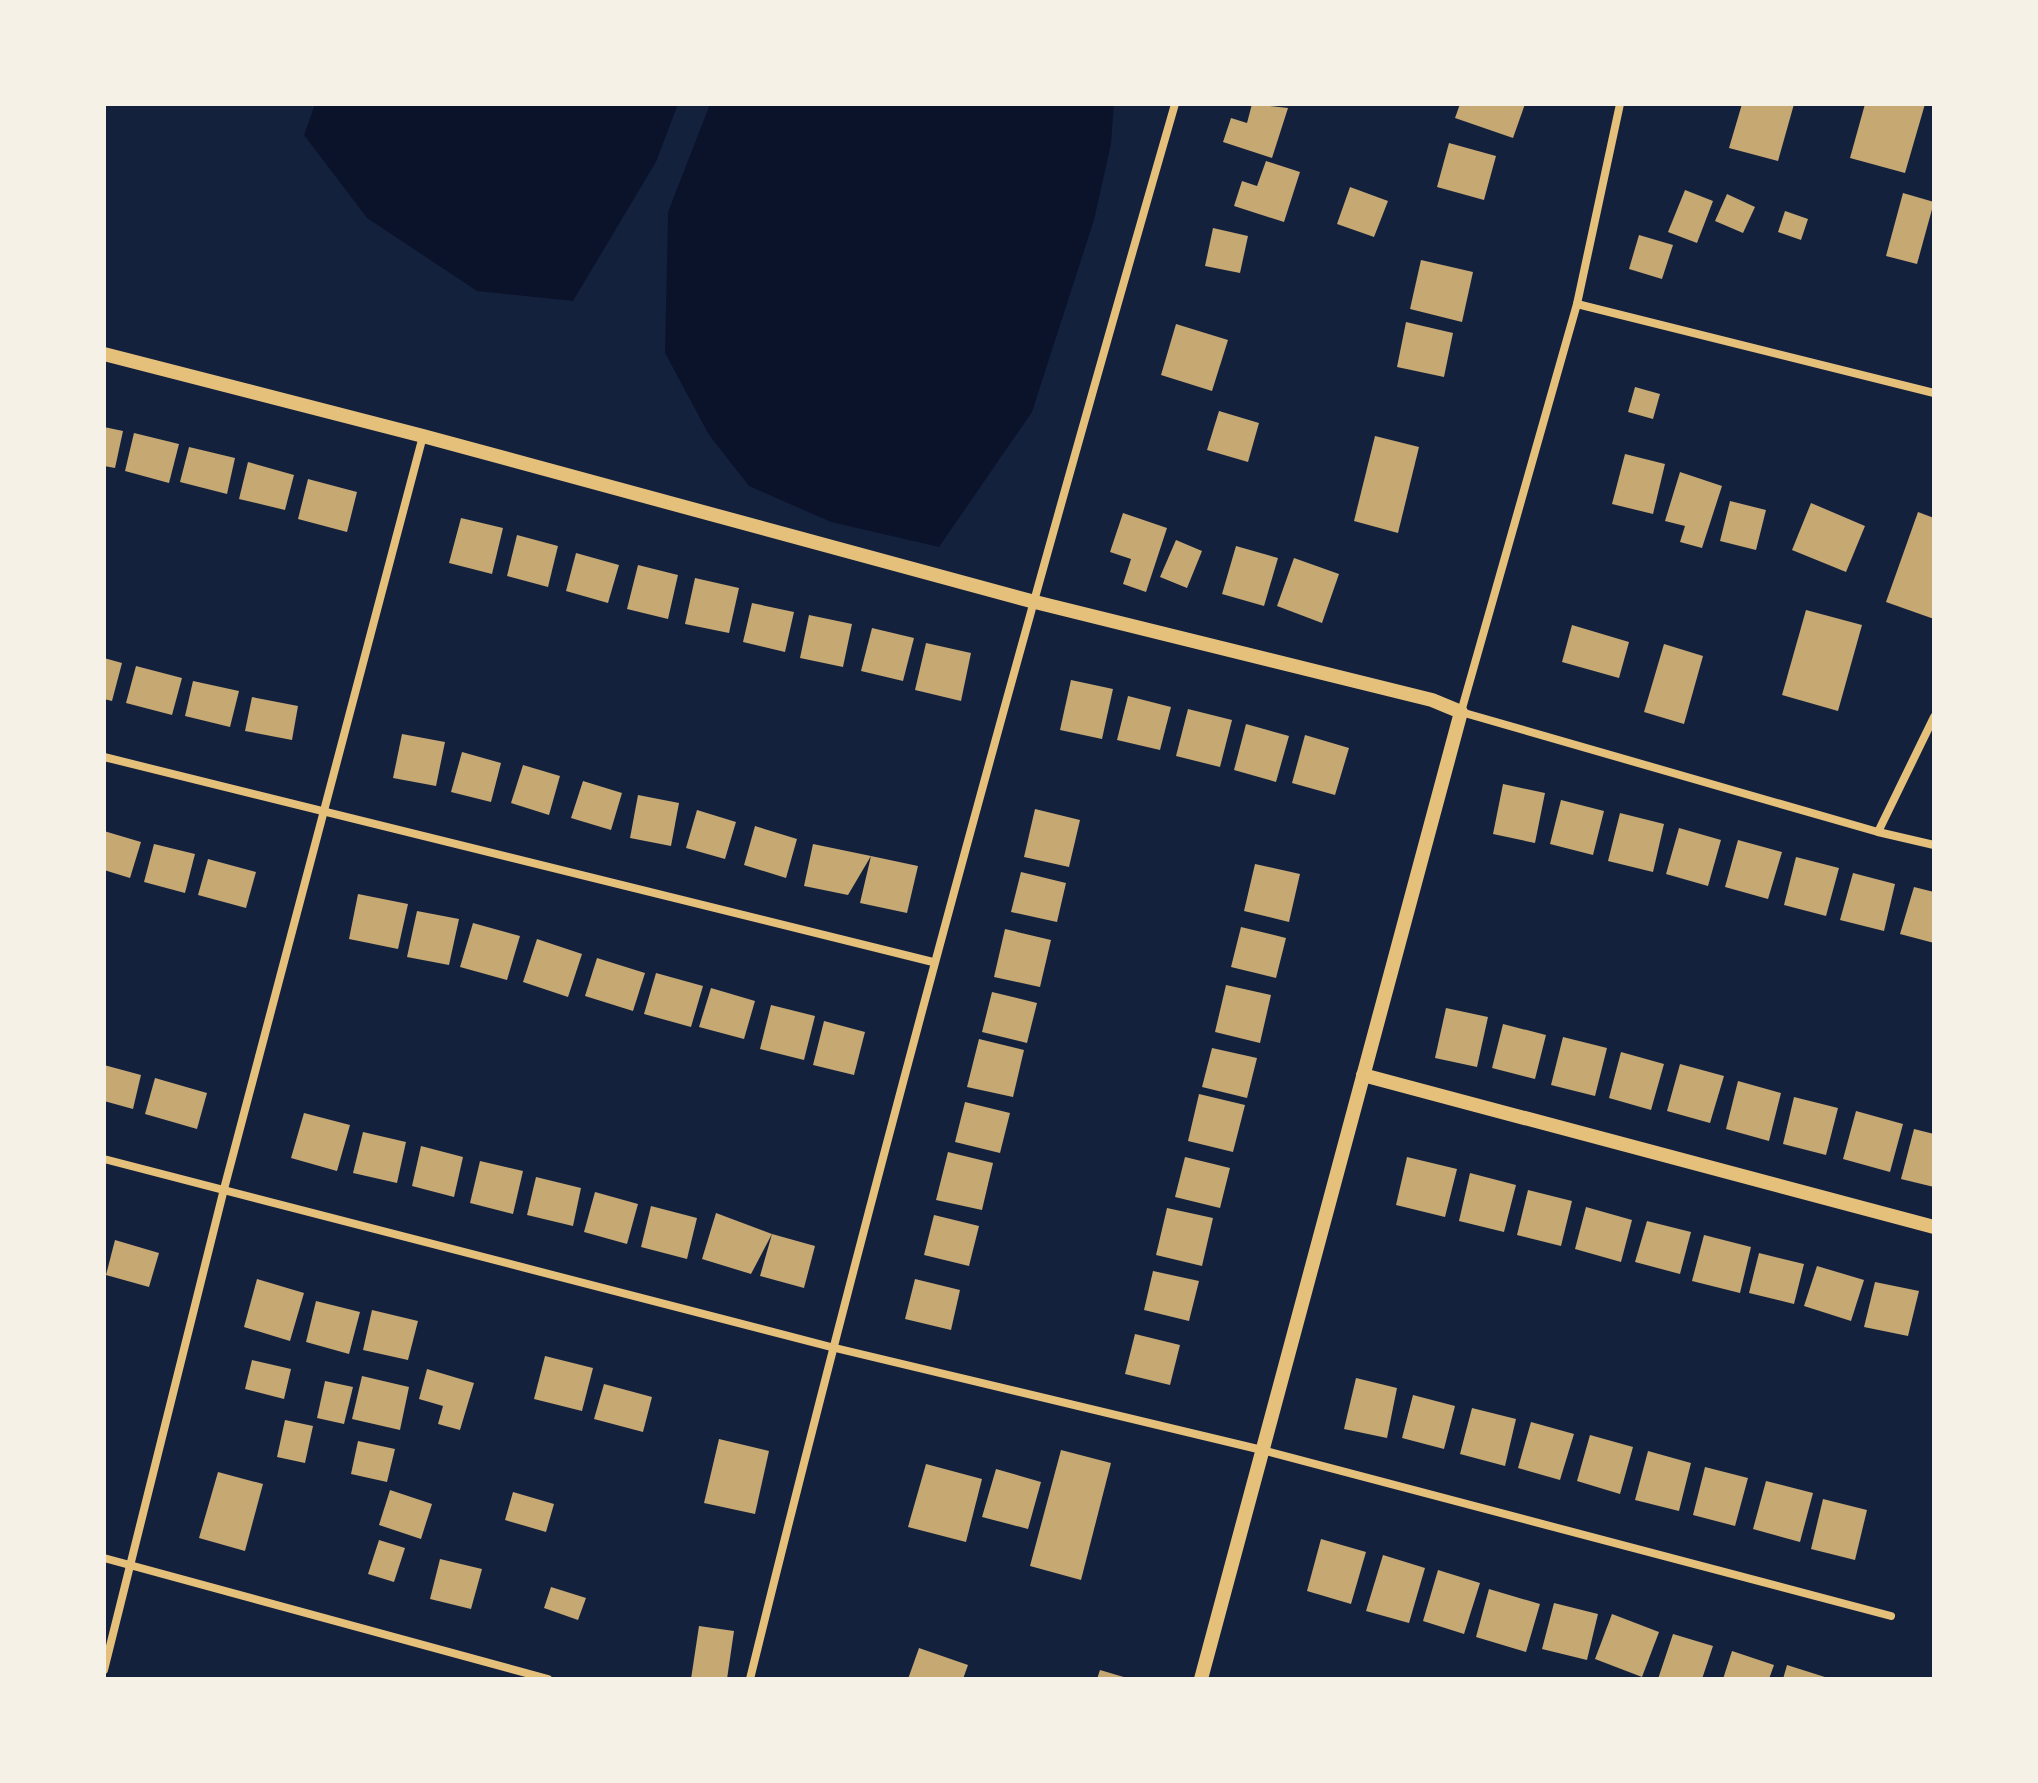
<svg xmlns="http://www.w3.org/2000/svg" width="2038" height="1783" font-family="Poppins,sans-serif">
  <rect width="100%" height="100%" fill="#14213d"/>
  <g fill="#0b132b">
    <path d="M315,104h363l-22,58 -83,139 -96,-10 -110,-73 -63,-83z"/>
    <path d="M710,104h404l-3,40 -17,76 -62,192 -93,135 -108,-25 -82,-36 -40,-51 -44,-82 3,-141z"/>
  </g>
  <g fill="#c6a872">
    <path d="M1252,104l36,4 -16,50 -49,-16 8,-24 16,5z"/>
    <path d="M1460,104h65l-12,34 -58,-20z"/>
    <path d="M1742,104h52l-16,57 -49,-13z"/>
    <path d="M1865,104h60l-20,69 -55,-15z"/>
    <path d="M1449,143l47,13 -12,44 -47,-13z"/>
    <path d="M1266,161l34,11 -16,50 -50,-16 8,-25 15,5z"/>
    <path d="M1350,187l38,14 -14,36 -37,-13z"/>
    <path d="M1685,190l28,11 -16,42 -29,-11z"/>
    <path d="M1903,193l31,9 -17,62 -31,-8z"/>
    <path d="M1727,194l28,13 -12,26 -28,-12z"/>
    <path d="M1785,211l23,8 -7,21 -23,-8z"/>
    <path d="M1213,228l35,8 -8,37 -35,-7z"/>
    <path d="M1639,235l34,10 -11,34 -33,-10z"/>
    <path d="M1421,260l52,12 -11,50 -52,-13z"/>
    <path d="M1406,322l47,11 -9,44 -47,-10z"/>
    <path d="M1176,324l52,16 -16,51 -51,-16z"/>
    <path d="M1635,387l25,7 -7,25 -25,-7z"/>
    <path d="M1219,411l40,12 -11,39 -41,-12z"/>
    <path d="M104,427l19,4 -8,37 -11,-2z"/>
    <path d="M134,433l45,11 -10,39 -44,-12z"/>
    <path d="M1375,436l44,11 -21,86 -44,-12z"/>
    <path d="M189,447l46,11 -8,36 -47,-12z"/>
    <path d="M1625,454l40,10 -12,50 -41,-10z"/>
    <path d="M248,462l46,13 -9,35 -46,-11z"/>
    <path d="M1680,472l42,14 -20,62 -22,-6 5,-16 -20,-5z"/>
    <path d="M308,479l49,13 -10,40 -49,-13z"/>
    <path d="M1730,501l36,9 -10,40 -36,-9z"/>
    <path d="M1811,503l54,23 -19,46 -54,-22z"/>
    <path d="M1918,512l16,6v101l-48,-17z"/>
    <path d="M1123,513l44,15 -21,64 -23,-8 8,-25 -21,-7z"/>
    <path d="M461,518l42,10 -11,46 -43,-11z"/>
    <path d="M517,535l41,11 -10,41 -41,-11z"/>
    <path d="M1176,540l26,11 -15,37 -27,-11z"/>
    <path d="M1236,546l42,12 -14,48 -42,-12z"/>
    <path d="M576,553l43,12 -11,38 -42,-12z"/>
    <path d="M1294,558l45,16 -17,49 -45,-17z"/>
    <path d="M638,565l40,10 -10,44 -41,-10z"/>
    <path d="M695,578l44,10 -10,45 -44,-9z"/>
    <path d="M752,603l42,9 -9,40 -42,-10z"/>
    <path d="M1806,610l56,15 -24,86 -56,-16z"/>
    <path d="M809,615l43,9 -9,43 -43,-9z"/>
    <path d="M1572,625l57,17 -10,36 -57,-16z"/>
    <path d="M872,628l42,10 -11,43 -42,-10z"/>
    <path d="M926,643l45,10 -10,48 -46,-11z"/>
    <path d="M1664,644l39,12 -19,68 -40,-12z"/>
    <path d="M104,658l18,5 -10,38 -8,-2z"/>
    <path d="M136,666l46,12 -10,37 -46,-12z"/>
    <path d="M1071,680l42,9 -11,50 -42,-9z"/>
    <path d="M193,681l46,10 -9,36 -45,-11z"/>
    <path d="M1128,696l43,11 -11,43 -43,-10z"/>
    <path d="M252,697l46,9 -6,34 -47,-9z"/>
    <path d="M1188,709l44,11 -12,47 -44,-11z"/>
    <path d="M1246,724l43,12 -13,46 -42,-12z"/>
    <path d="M402,734l43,8 -9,44 -43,-8z"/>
    <path d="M1305,735l44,13 -14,47 -43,-12z"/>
    <path d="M462,752l39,11 -10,39 -40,-10z"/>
    <path d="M523,765l37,11 -11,39 -38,-12z"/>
    <path d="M583,781l39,12 -11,37 -40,-12z"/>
    <path d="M1503,784l42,9 -10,50 -42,-9z"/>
    <path d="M638,795l41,8 -8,43 -41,-8z"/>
    <path d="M1561,800l43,11 -11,44 -43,-11z"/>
    <path d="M1035,809l45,11 -11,47 -45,-10z"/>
    <path d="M697,810l39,12 -11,37 -39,-11z"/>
    <path d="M1620,813l44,11 -11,48 -45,-11z"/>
    <path d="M755,826l42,13 -11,39 -42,-13z"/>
    <path d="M1679,828l42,12 -13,46 -42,-12z"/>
    <path d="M104,831l37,11 -11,36 -26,-8z"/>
    <path d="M1738,840l44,12 -14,47 -43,-12z"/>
    <path d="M154,844l41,10 -10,39 -41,-11z"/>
    <path d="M813,844l58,12 47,10 -11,47 -47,-10 11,-47 -23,39 -44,-9z"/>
    <path d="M1796,857l43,11 -13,48 -42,-11z"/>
    <path d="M208,859l48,13 -10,36 -48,-13z"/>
    <path d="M1255,864l45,10 -11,48 -45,-11z"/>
    <path d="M1021,872l45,11 -9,39 -46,-10z"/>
    <path d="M1853,873l42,11 -11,47 -44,-11z"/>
    <path d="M1914,887l20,5v51l-34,-9z"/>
    <path d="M358,894l50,10 -10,45 -49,-10z"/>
    <path d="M417,911l42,8 -10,46 -42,-8z"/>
    <path d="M473,923l47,13 -13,44 -47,-13z"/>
    <path d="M1241,927l45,11 -10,40 -45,-11z"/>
    <path d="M1005,929l46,11 -11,47 -46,-10z"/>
    <path d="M537,939l45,15 -14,43 -45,-15z"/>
    <path d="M597,958l48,15 -12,38 -48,-15z"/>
    <path d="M656,973l47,13 -12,41 -47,-13z"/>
    <path d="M1226,985l45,10 -11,48 -45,-11z"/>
    <path d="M711,988l44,13 -11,38 -45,-12z"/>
    <path d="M992,992l45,11 -10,40 -45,-11z"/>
    <path d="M771,1005l44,11 -11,44 -44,-11z"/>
    <path d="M1446,1008l42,9 -11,50 -42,-9z"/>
    <path d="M824,1021l41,11 -11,43 -41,-10z"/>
    <path d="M1503,1024l43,11 -11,44 -43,-11z"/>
    <path d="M1563,1037l44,11 -12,48 -44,-11z"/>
    <path d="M979,1039l45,11 -11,47 -46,-10z"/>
    <path d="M1212,1048l45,10 -10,40 -45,-11z"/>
    <path d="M1621,1052l43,12 -13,46 -42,-12z"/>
    <path d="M1680,1064l44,12 -14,47 -43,-12z"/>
    <path d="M104,1065l37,10 -8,34 -29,-8z"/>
    <path d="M155,1078l52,15 -10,36 -52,-15z"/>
    <path d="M1738,1081l43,12 -12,48 -43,-12z"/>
    <path d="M1199,1094l46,11 -12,47 -45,-11z"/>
    <path d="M1794,1097l44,11 -12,47 -43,-11z"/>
    <path d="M965,1102l45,11 -10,40 -45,-11z"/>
    <path d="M1856,1111l47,13 -13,48 -47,-13z"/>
    <path d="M304,1113l46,12 -13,46 -46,-13z"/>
    <path d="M1914,1129l20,5v53l-33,-8z"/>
    <path d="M363,1132l43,10 -9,41 -44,-10z"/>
    <path d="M421,1146l42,11 -9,40 -42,-11z"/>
    <path d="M948,1152l45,11 -11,47 -46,-10z"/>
    <path d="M1185,1157l45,11 -10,40 -45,-11z"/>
    <path d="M1407,1157l50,12 -12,48 -49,-12z"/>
    <path d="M480,1161l43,10 -10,43 -43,-11z"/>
    <path d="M1470,1173l46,12 -12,47 -45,-11z"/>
    <path d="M536,1177l45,11 -8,38 -46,-11z"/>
    <path d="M1528,1190l44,11 -11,45 -44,-11z"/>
    <path d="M595,1192l43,12 -11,40 -43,-12z"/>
    <path d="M651,1206l46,12 -10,41 -46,-12z"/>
    <path d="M1586,1207l46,13 -11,42 -46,-13z"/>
    <path d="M1167,1208l46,10 -11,48 -46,-11z"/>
    <path d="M716,1213l56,21 -21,40 -49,-15z"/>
    <path d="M934,1215l45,11 -10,40 -45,-11z"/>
    <path d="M1647,1221l44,11 -11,42 -45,-12z"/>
    <path d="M772,1234l43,12 -11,42 -44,-12z"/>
    <path d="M1704,1235l47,12 -11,46 -48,-12z"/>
    <path d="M115,1240l44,13 -10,34 -43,-12z"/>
    <path d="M1759,1253l45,11 -10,40 -45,-11z"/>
    <path d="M1817,1266l47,14 -13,41 -47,-15z"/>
    <path d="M1153,1271l46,10 -10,40 -45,-11z"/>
    <path d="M257,1279l47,14 -14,48 -46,-14z"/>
    <path d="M915,1279l45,11 -9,40 -46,-11z"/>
    <path d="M1875,1282l44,9 -11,45 -44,-9z"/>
    <path d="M316,1301l44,11 -11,42 -43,-12z"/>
    <path d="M372,1310l46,11 -10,39 -45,-10z"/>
    <path d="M1135,1334l45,11 -10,40 -45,-11z"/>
    <path d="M545,1356l48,12 -11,43 -48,-12z"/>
    <path d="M252,1360l39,9 -7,30 -39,-10z"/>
    <path d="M427,1369l47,14 -14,47 -22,-6 5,-18 -24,-7z"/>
    <path d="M362,1376l47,11 -9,43 -48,-11z"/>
    <path d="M1356,1378l41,10 -10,50 -43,-9z"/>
    <path d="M325,1381l28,6 -9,37 -27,-6z"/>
    <path d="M604,1384l48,13 -9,35 -49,-13z"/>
    <path d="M1413,1395l42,11 -11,43 -42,-11z"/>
    <path d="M1472,1408l44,11 -11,47 -45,-12z"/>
    <path d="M285,1420l28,6 -8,37 -28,-6z"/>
    <path d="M1531,1422l43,12 -14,46 -42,-12z"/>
    <path d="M1590,1435l43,12 -13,47 -43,-13z"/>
    <path d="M719,1439l50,12 -14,63 -51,-11z"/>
    <path d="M358,1441l37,8 -8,33 -36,-8z"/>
    <path d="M1061,1450l50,13 -30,117 -51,-14z"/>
    <path d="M1648,1451l43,12 -12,48 -44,-11z"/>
    <path d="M926,1464l56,15 -16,63 -58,-15z"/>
    <path d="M1705,1467l43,11 -13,48 -42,-11z"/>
    <path d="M996,1469l45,13 -13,47 -46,-12z"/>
    <path d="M218,1472l45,12 -18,67 -46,-13z"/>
    <path d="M1766,1481l47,12 -13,49 -47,-13z"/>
    <path d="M390,1490l42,14 -11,35 -42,-14z"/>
    <path d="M513,1492l41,12 -8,28 -41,-12z"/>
    <path d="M1823,1499l44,11 -12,50 -44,-11z"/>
    <path d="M1321,1539l45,13 -15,52 -44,-13z"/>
    <path d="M379,1540l26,8 -11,34 -26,-8z"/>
    <path d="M1383,1555l42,13 -16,55 -43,-12z"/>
    <path d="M440,1559l42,10 -11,40 -41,-10z"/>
    <path d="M1438,1570l42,13 -16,51 -41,-13z"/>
    <path d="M551,1587l35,11 -8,22 -34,-12z"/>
    <path d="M1489,1589l51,15 -14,48 -50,-15z"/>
    <path d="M1554,1603l44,11 -11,46 -45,-11z"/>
    <path d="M1612,1614l47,18 -17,45 -47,-18z"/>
    <path d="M699,1626l35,5 -7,48h-36z"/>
    <path d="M1673,1634l40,12 -11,33h-44z"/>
    <path d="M919,1648l49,17 -5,14h-55z"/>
    <path d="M1732,1651l42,14 -5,14h-46z"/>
    <path d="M1787,1665l41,13v1h-45z"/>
    <path d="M1100,1670l27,8v1h-30z"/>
  </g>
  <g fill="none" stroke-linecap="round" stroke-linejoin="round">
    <g stroke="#e5c07b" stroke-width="8">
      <path d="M1620,104l-43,200 -116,408 417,120"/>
      <path d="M1577,304l357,89"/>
      <path d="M1934,717l-56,115 56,13"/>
      <path d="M104,757l829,205"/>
      <path d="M104,1159l727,188 431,103 629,166"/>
      <path d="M104,1558l444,121"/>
      <path d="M104,1670l120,-481 199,-753"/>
      <path d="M750,1679c130,-528 274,-1052 425,-1575"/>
    </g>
    <g stroke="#e5c07b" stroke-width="14">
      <path d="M104,354l319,82 608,165 401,99 29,12 -260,967"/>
      <path d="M1363,1075l571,152"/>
    </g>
  </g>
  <rect width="2038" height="1783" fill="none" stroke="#f6f1e7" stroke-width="212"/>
</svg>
